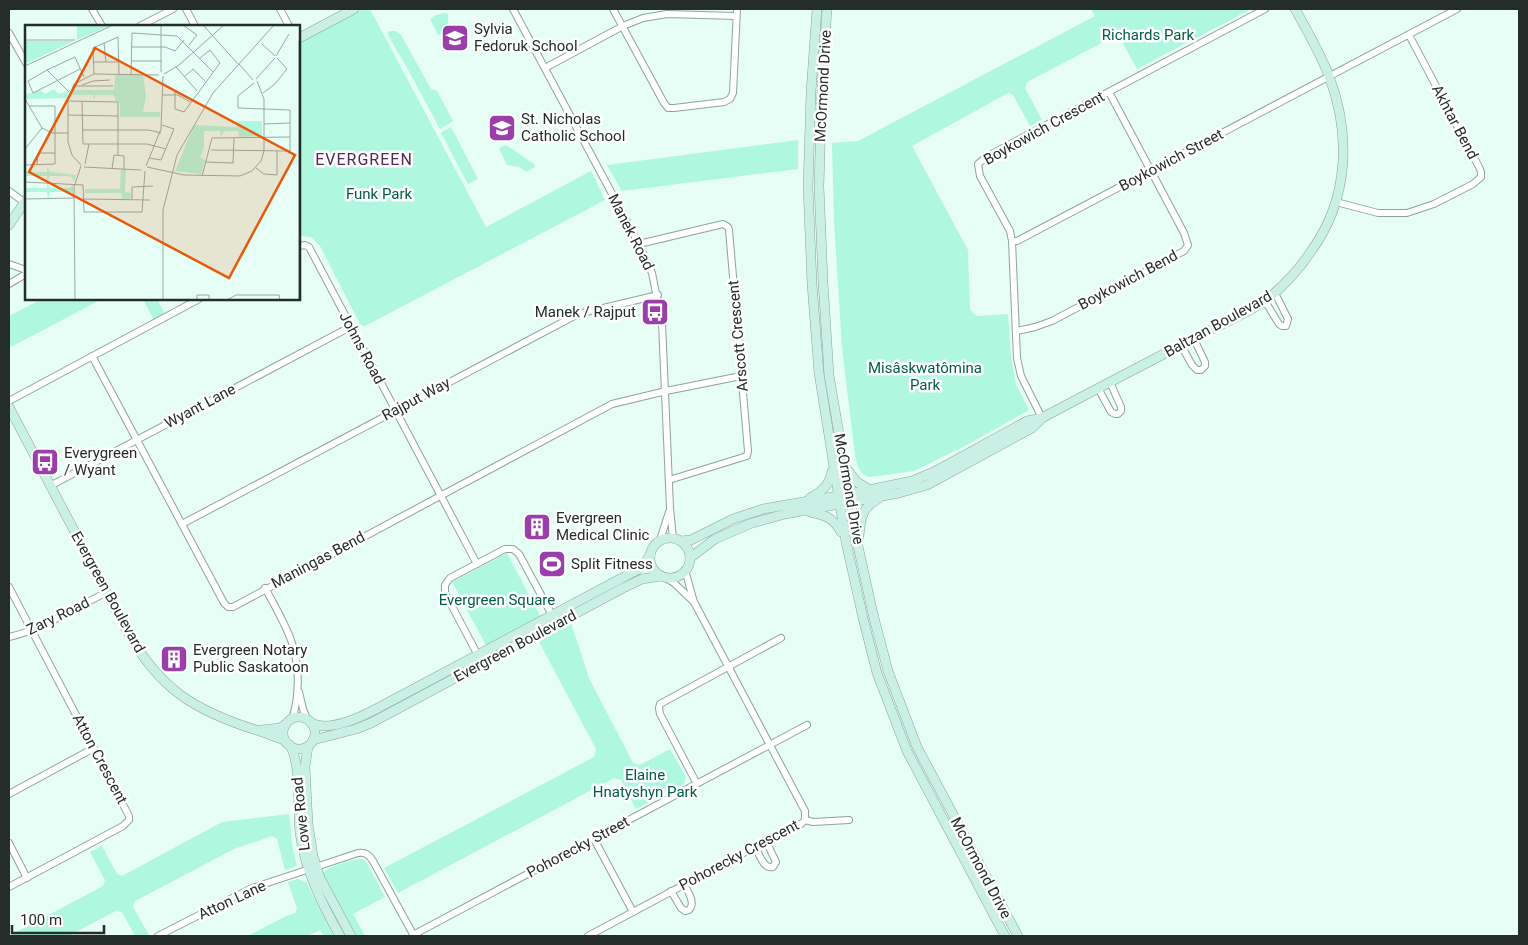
<svg xmlns="http://www.w3.org/2000/svg" width="1528" height="945" font-family="Roboto,sans-serif">
  <rect width="100%" height="100%" fill="#e6fef5"/>
  <g fill="#aff7df">
    <path d="M363,9h7l116,218 105,-56 14,29 -240,126 -5,-2 -40,-78 -9,-9 -12,-1v-193z"/>
    <path d="M1091,9h160l-114,60 -17,-31 -5,-2 -88,46 -2,6 17,32 -12,6 -17,-31 -5,-2 -96,53 56,104 2,60 7,6 31,-2 3,43 5,27 13,26 -66,37 -49,24 -44,6c-11,-2 -13,-12 -15,-22l-13,-107 -8,-127 -2,-78 26,-2 237,-125z"/>
    <path d="M444,13l4,1c0,12 1,15 -10,21l-8,-16 6,-4z"/>
    <path d="M390,31h6l5,4 30,54 6,2 16,30 -13,8 -40,-74h-1l-12,-22z"/>
    <path d="M451,127l27,52 -10,5 -27,-51z"/>
    <path d="M798,140v29l-176,22 -15,-26z"/>
    <path d="M506,145l28,19 1,3 -9,5 -7,-5 -12,-2 -8,-17z"/>
    <path d="M42,299h60l-93,49v-32z"/>
    <path d="M143,299h14l9,17 -11,6z"/>
    <path d="M507,553l34,65 -54,29 -35,-65z"/>
    <path d="M570,620l19,58 44,85 7,2 30,-16 16,28 -2,7 -48,25 -15,-29 -7,-2 -216,115 -14,-25 210,-111 2,-8 -59,-111z"/>
    <path d="M289,814l4,36 4,16 -12,4 -8,-31 -5,-3 -38,13 -99,52 -2,6 16,28 -14,1 -13,-24 -6,-1 -48,25h-59l94,-50 2,-6 -15,-28 12,-6 15,28 5,2 100,-54z"/>
    <path d="M362,859l5,4 18,34 -32,17 12,22h-10l-28,-55 -2,-1 -2,-7c6,-7 30,-14 39,-14z"/>
    <path d="M298,879l8,3 28,54h-10l-4,-6 -13,6h-59l36,-19 11,-4 2,-5 -9,-26z"/>
  </g>
  <g fill="none" stroke-linecap="round" stroke-linejoin="round">
    <g stroke="#8da39b" stroke-width="8">
      <g id="street">
        <path d="M92,9l10,17"/>
        <path d="M186,9l9,17"/>
        <path d="M280,9l9,17"/>
        <path d="M513,9l126,235 13,29 10,50 8,185 3,30"/>
        <path d="M613,9l51,94 4,5h6l50,-6 6,-3 3,-6 4,-84"/>
        <path d="M140,26l33,-17"/>
        <path d="M9,33l17,30"/>
        <path d="M545,68l78,-42 20,-8 24,-4 69,2"/>
        <path d="M9,191l15,11"/>
        <path d="M1336,202l42,11h29l27,-9 39,-20 8,-7v-5l-2,-5 -70,-132"/>
        <path d="M1012,241h5l440,-232"/>
        <path d="M639,244l84,-20 5,3 1,3 19,221 -1,5 -78,24"/>
        <path d="M299,246l6,-1 4,2 168,317"/>
        <path d="M9,264l17,6"/>
        <path d="M9,284l17,-10"/>
        <path d="M1265,301l14,23 3,2h4l2,-7 -13,-26"/>
        <path d="M1017,331l18,-4 17,-6 132,-70 4,-6 -4,-12 -75,-141"/>
        <path d="M1181,345l11,20 5,5h4l4,-4v-4l-11,-23"/>
        <path d="M92,356l132,247 4,4h5l379,-203 54,-13 75,-15"/>
        <path d="M1098,388l13,24 4,2h3l3,-3v-4l-11,-25"/>
        <path d="M9,401l190,-102"/>
        <path d="M1042,418l-21,-42 -4,-18 -5,-117 -2,-10 -30,-55 -2,-12 8,-7 279,-148"/>
        <path d="M50,486l300,-159"/>
        <path d="M182,524l396,-210 80,-19"/>
        <path d="M660,540l9,-28"/>
        <path d="M666,578l8,5 19,18"/>
        <path d="M9,587l120,229v4l-6,6 -114,61"/>
        <path d="M265,588c21,38 37,63 32,108 -1,8 -2,15 -5,23"/>
        <path d="M9,637c32,-7 68,-30 98,-45"/>
        <path d="M482,663l-37,-70v-8l5,-7 55,-29h8l6,5 34,63"/>
        <path d="M299,692l4,17 4,10"/>
        <path d="M697,784l-37,-70 -1,-6 1,-4 121,-66"/>
        <path d="M9,794l85,-46"/>
        <path d="M805,820l8,2 36,-2"/>
        <path d="M594,839l39,73"/>
        <path d="M9,843l18,35"/>
        <path d="M755,847c5,8 8,22 18,20l3,-5 -10,-21"/>
        <path d="M671,891l10,17 4,3 4,-1c7,-7 -1,-18 -5,-26"/>
        <path d="M413,935l394,-210"/>
        <path d="M158,936l94,-48 106,-35c8,-1 11,2 15,8l41,75"/>
        <path d="M588,936l208,-111 5,-1 4,-4v-9l-111,-209 -9,-32"/>
      </g>
    </g>
    <g stroke="#8da39b" stroke-width="10">
      <g id="secondary">
        <path d="M817,9l-6,83 -3,95 4,97 7,89 27,169 17,76 14,55 30,78 98,185"/>
        <path d="M827,9l-5,76 -3,101 4,96 6,93 29,171 15,68 15,57 29,76 101,189"/>
        <path d="M299,38l55,-29"/>
        <path d="M9,225l17,-25"/>
        <path d="M9,407l118,224c33,58 66,79 129,99 10,3 19,7 29,10"/>
        <path d="M846,468l11,14 13,8"/>
        <path d="M810,498c11,-6 20,-13 22,-27"/>
        <path d="M810,512c15,3 24,6 31,20"/>
        <path d="M859,536c2,-19 2,-27 19,-37"/>
        <circle cx="670" cy="558" r="20"/>
        <path d="M681,541l10,-1 42,-21 30,-10 86,-15 63,-13 22,-9 93,-51 15,-3c52,-28 105,-55 158,-83 20,-10 48,-22 66,-35 18,-14 34,-32 46,-50 37,-52 39,-116 17,-174 -9,-23 -22,-46 -34,-67"/>
        <path d="M690,558l25,-19 37,-16 33,-9 114,-21 28,-8 105,-57 10,-10"/>
        <circle cx="299" cy="733" r="16"/>
        <path d="M311,723c18,9 48,-5 65,-14l261,-139 8,-7 5,-8"/>
        <path d="M261,730l19,-2 6,-4"/>
        <path d="M313,740l43,-11 15,-6 252,-135 19,-9 19,-3"/>
        <path d="M290,745c12,23 7,61 10,88 5,37 22,71 40,103"/>
        <path d="M308,746l-3,21 3,57 5,32 7,22 31,58"/>
      </g>
    </g>
    <use href="#street" stroke="#fff" stroke-width="6"/>
    <use href="#secondary" stroke="#caf0e6" stroke-width="9"/>
  </g>
  <defs>
    <g id="school-square" transform="scale(1.4375)"><rect x="-9" y="-9" width="18" height="18" rx="4" fill="#9a3fa9" stroke="#fff"/><path d="M0-5L7-2L0 1L-7-2ZM-4 1L0 2.5L4 1V4Q0 6-4 4Z" fill="#fff"/></g>
    <g id="bus-square" transform="scale(1.4375)"><rect x="-9" y="-9" width="18" height="18" rx="4" fill="#9a3fa9" stroke="#fff"/><path d="M-5-6H5V4H4V6H2V4H-2V6H-4V4H-5ZM-3.5-4V0h7V-4ZM-3.5 1.2v1.5H-2V1.2ZM2 1.2v1.5H3.5V1.2Z" fill="#fff"/></g>
    <g id="building-square" transform="scale(1.4375)"><rect x="-9" y="-9" width="18" height="18" rx="4" fill="#9a3fa9" stroke="#fff"/><path d="M-4-6H4V6H1V3H-1V6H-4ZM-2.5-4.3h1.7v1.8h-1.7ZM.8-4.3h1.7v1.8H.8ZM-2.5-1h1.7V.8h-1.7ZM.8-1h1.7V.8H.8Z" fill="#fff"/></g>
    <g id="stadium-square" transform="scale(1.4375)"><rect x="-9" y="-9" width="18" height="18" rx="4" fill="#9a3fa9" stroke="#fff"/><path d="M0-5a6.5 5 0 1 0 0 10a6.5 5 0 1 0 0-10ZM-3.5-1.8h7v3.6h-7Z" fill="#fff"/></g>
  </defs>
  <g fill-rule="evenodd">
    <use href="#school-square" x="455" y="38"/>
    <use href="#school-square" x="502" y="128"/>
    <use href="#bus-square" x="655" y="312"/>
    <use href="#bus-square" x="45" y="462"/>
    <use href="#building-square" x="537" y="527"/>
    <use href="#stadium-square" x="552" y="564"/>
    <use href="#building-square" x="174" y="659"/>
  </g>
  <g text-anchor="middle" dominant-baseline="central" stroke-width="5" stroke-linejoin="round" paint-order="stroke">
    <g font-size="15" fill="#242d2a" stroke="#fff" text-anchor="start">
      <text x="474" y="29">Sylvia<tspan x="474" dy="17">Fedoruk School</tspan></text>
      <text x="521" y="119">St. Nicholas<tspan x="521" dy="17">Catholic School</tspan></text>
      <text x="636" y="312" text-anchor="end">Manek / Rajput</text>
      <text x="64" y="453">Everygreen<tspan x="64" dy="17">/ Wyant</tspan></text>
      <text x="556" y="518">Evergreen<tspan x="556" dy="17">Medical Clinic</tspan></text>
      <text x="571" y="564">Split Fitness</text>
      <text x="193" y="650">Evergreen Notary<tspan x="193" dy="17">Public Saskatoon</tspan></text>
    </g>
    <g font-size="15" fill="#015d49" stroke="#fff">
      <text x="1148" y="35">Richards Park</text>
      <text x="379" y="194">Funk Park</text>
      <text x="925" y="368">Misâskwatômina<tspan x="925" dy="17">Park</tspan></text>
      <text x="497" y="600">Evergreen Square</text>
      <text x="645" y="775">Elaine<tspan x="645" dy="17">Hnatyshyn Park</tspan></text>
    </g>
    <g font-size="15" fill="#242d2a" stroke="#fff">
      <text transform="translate(823 86) rotate(-87)">McOrmond Drive</text>
      <text transform="translate(1455 122) rotate(62)">Akhtar Bend</text>
      <text transform="translate(1044 128) rotate(-29)">Boykowich Crescent</text>
      <text transform="translate(1171 160) rotate(-28)">Boykowich Street</text>
      <text transform="translate(631 232) rotate(63)">Manek Road</text>
      <text transform="translate(1128 280) rotate(-28)">Boykowich Bend</text>
      <text transform="translate(1218 324) rotate(-29)">Baltzan Boulevard</text>
      <text transform="translate(738 336) rotate(-95)">Arscott Crescent</text>
      <text transform="translate(362 348) rotate(62)">Johns Road</text>
      <text transform="translate(416 399) rotate(-28)">Rajput Way</text>
      <text transform="translate(200 406) rotate(-28)">Wyant Lane</text>
      <text transform="translate(849 489) rotate(80)">McOrmond Drive</text>
      <text transform="translate(318 560) rotate(-28)">Maningas Bend</text>
      <text transform="translate(108 592) rotate(61)">Evergreen Boulevard</text>
      <text transform="translate(58 616) rotate(-26)">Zary Road</text>
      <text transform="translate(515 646) rotate(-28)">Evergreen Boulevard</text>
      <text transform="translate(100 759) rotate(62)">Atton Crescent</text>
      <text transform="translate(301 814) rotate(-96)">Lowe Road</text>
      <text transform="translate(578 847) rotate(-28)">Pohorecky Street</text>
      <text transform="translate(739 855) rotate(-28)">Pohorecky Crescent</text>
      <text transform="translate(981 868) rotate(62)">McOrmond Drive</text>
      <text transform="translate(232 900) rotate(-25)">Atton Lane</text>
    </g>
    <g font-size="16" letter-spacing="1" fill="#53275a" stroke="#fff">
      <text x="364" y="159">EVERGREEN</text>
    </g>
  </g>
  <g transform="translate(25 25)">
    <rect width="275" height="275" fill="#e6fef5"/>
    <path d="M52,0h34l-34,15zM0,16h49l-49,23zM90,50h28l3,21 -3,16h17v5h-40v-14l-5,-3 -1,-5h-19v6l-2,-6h-23l2,-5h42zM29,64l4,5 11,-3 -2,7 -41,1 -1,-4 15,-5 5,4zM212,96h25v15l-23,1 -1,-6h-14l-3,6 -1,-6h-16v17l-4,9 5,3 -4,14 -26,-3 19,-46 43,2zM22,141l3,6 26,3 -2,7 -2,-5 -5,-1h-17l-3,5v-5h-22v-4h22zM96,144h5l-1,23 6,1 -1,6h-8l-1,-6h-36v-4h35zM22,157l3,6h20l3,-4v14l-1,-6h-22l-2,7 -1,-7h-22v-4h22z" fill="#aff7df"/>
    <path fill="none" stroke="#98aaa4" stroke-width="1" d="M158,0l14,10 -8,10M178,0l35,39M0,15h50M79,18l2,19M237,19l13,12M106,22h34l10,4 9,-11M251,31l13,-22M106,36h31M69,37h24M214,39l14,16M0,41l88,-41M151,42l21,24M22,45l-19,11 5,12 47,-24M136,47v-47M69,49l-1,-26 25,-11 1,37M106,49l1,-41 45,3 36,36M139,49l15,-9 45,-40M159,52l9,-8 12,12M231,54l19,-21M57,60l11,-4 17,-1M51,61h37M150,66v18l9,3 36,-49 -10,-13 -10,8M44,67l-22,-22 28,-13 9,20M238,68l12,-9 12,-15 -10,-11M137,70h16l12,7M0,74l17,29 10,5h16M43,76l50,1v53M57,76l1,43h64l19,5M43,90l50,1M239,99l26,-1M57,105h67l12,3M0,124l17,-21M186,125l79,1v-41l-52,-2v-12l16,-13M124,133l12,2 13,-31 -12,-4M180,137l28,1 1,-25M60,139l4,-20M0,140l30,-1v-58h-26M12,140l1,-12h17M56,140l-9,-10 -4,-13v-43l6,-15 20,-10 65,1M121,141l15,-37 2,-53M59,142l57,3M122,142l37,8 56,1 12,-5 9,-10 3,-10v-52l-7,-18M231,143l8,6 13,1v-24M87,144l2,-14 10,1v13M177,151l10,-38 78,-1M0,157l58,3 1,27h58l3,-41M0,174l49,-1M59,174l66,1M107,174v-12l21,-1M50,275l-1,-113 7,-21M138,275v-90l14,-55 36,-62 61,-68M172,275v-5h12v5M202,275l9,-5h43l1,5M274,275v-259"/>
    <path fill="#e8590c" fill-opacity="0.15" stroke="#e8590c" stroke-width="2.5" d="M70,23l200,107 -66,123 -200,-106z"/>
    <rect width="275" height="275" fill="none" stroke="#242d2a" stroke-width="2.5"/>
  </g>
  <rect width="1528" height="945" fill="none" stroke="#242d2a" stroke-width="20"/>
  <path d="M12 925v8h92v-8" fill="none" stroke="#242d2a" stroke-width="2.5"/>
  <text x="20" y="925" font-size="15" fill="#242d2a" stroke="#ffffff" stroke-width="4" paint-order="stroke">100 m</text>
</svg>
